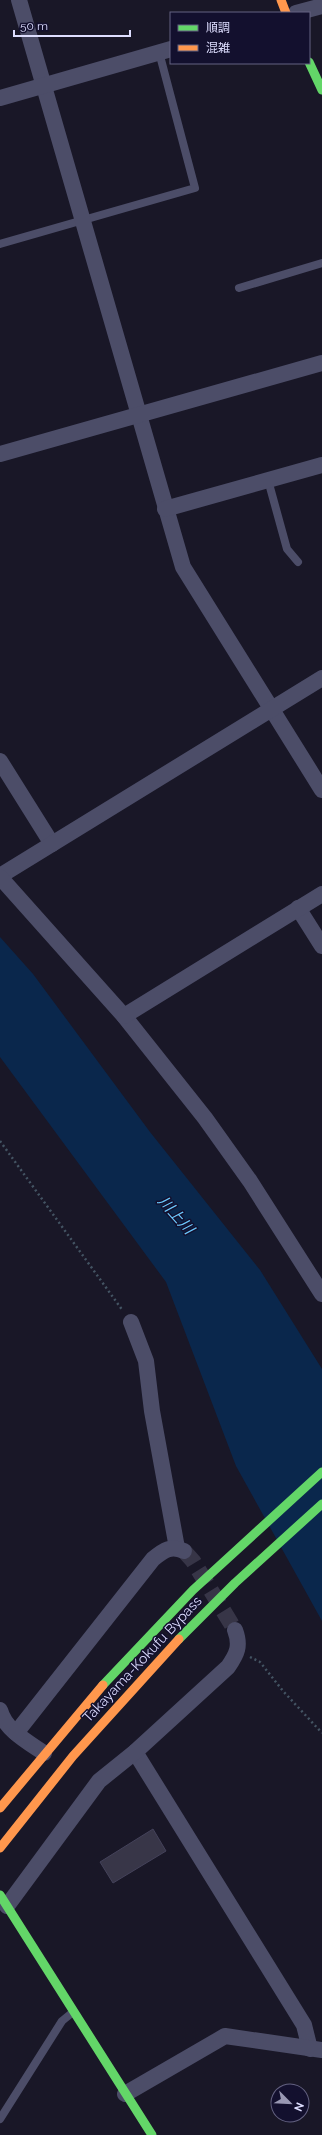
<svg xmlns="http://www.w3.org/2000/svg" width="322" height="2135" font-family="Raleway,'Noto Sans JP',sans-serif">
  <rect width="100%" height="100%" fill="#191727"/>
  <path fill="#0a274c" d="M0,937l33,37 117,158 110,138 62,99v252l-86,-155 -70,-184 -166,-225z"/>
  <path fill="#383648" stroke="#44425a" d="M153,1829l13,22 -53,32 -13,-21z"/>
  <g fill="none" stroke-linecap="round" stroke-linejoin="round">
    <path stroke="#373547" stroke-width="16" stroke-dasharray="16 8" stroke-linecap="butt" d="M184,1551l9,10 42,69"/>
    <g stroke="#445463" stroke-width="2.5" stroke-dasharray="2 3" stroke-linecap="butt">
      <path d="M0,1141l123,170"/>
      <path d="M250,1657l10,5 23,29 39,42"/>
    </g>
    <g stroke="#4c4d68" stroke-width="8">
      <path d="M0,244l195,-56 -36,-136"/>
      <path d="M239,288l83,-25"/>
      <path d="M268,480l19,69 11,13"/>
      <path d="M0,2119l62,-98 11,-9"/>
    </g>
    <g stroke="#4c4d68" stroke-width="16">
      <path d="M19,0l164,567 139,223"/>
      <path d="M296,13l26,-7"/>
      <path d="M0,98l171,-49"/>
      <path d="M0,454l322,-91"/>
      <path d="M165,509l157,-44"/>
      <path d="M0,761l52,83"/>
      <path d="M0,876l322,-198"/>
      <path d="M0,877l124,139 81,102 45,63 72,113"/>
      <path d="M298,908l24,38"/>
      <path d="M124,1016l198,-122"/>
      <path d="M131,1322l15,39 6,50 25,137"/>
      <path d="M0,1710c5,20 28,32 44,43"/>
      <path d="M16,1733l137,-174c11,-9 18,-14 31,-8"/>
      <path d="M135,1752l169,273 6,24"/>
      <path d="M7,1906l92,-125 36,-29 93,-85c9,-13 13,-21 7,-37"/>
      <path d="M125,2094l100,-58 97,14"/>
    </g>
    <g stroke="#63d668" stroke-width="9">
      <path d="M309,62l13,28"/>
      <path d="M179,1639l56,-56 87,-79"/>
      <path d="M103,1685l90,-95 129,-118"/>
      <path d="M0,1895l152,240"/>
    </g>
    <g stroke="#ff974d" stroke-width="9">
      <path d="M281,0l5,13"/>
      <path d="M0,1808l103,-123"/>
      <path d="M0,1848l73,-92 106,-117"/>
    </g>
  </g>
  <g text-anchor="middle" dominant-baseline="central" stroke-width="3" stroke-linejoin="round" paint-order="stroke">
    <g font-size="14" fill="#dedeff" stroke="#13102e">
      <text transform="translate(142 1659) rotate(-47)">Takayama-Kokufu Bypass</text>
    </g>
    <g font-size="15" font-style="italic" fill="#6ccaff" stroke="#13102e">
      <text transform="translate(176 1215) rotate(48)">川上川</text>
    </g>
  </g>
  <rect x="170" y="12" width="140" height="52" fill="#13102e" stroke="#646282"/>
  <rect x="178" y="25" width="20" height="6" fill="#63d668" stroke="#646282"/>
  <text x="206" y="32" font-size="12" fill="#dedeff">順調</text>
  <rect x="178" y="45" width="20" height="6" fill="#ff974d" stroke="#646282"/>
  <text x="206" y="52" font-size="12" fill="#dedeff">混雑</text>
  <g transform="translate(290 2103) rotate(114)"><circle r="19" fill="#13102e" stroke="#646282"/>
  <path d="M0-3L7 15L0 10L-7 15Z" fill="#9998b3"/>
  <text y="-6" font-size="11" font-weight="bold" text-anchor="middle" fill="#dedeff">N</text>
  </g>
  <path d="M14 30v6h116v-6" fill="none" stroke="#dedeff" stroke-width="2"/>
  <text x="20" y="30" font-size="12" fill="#dedeff" stroke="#13102e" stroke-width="3" paint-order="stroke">50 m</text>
</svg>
